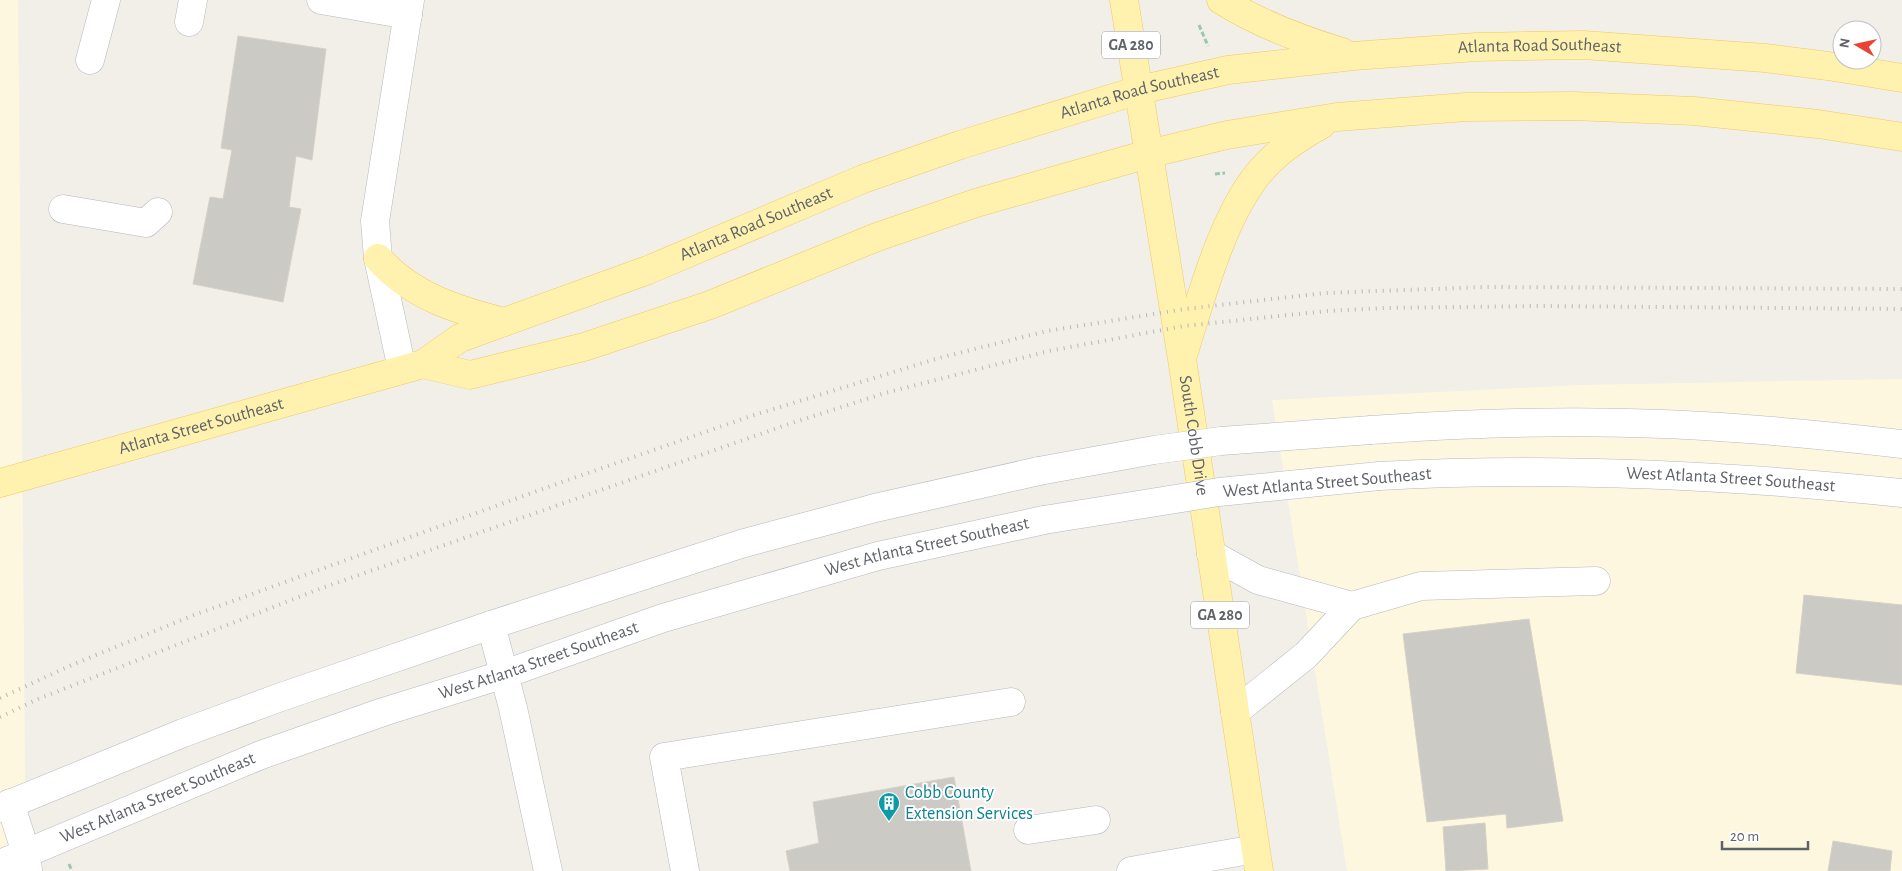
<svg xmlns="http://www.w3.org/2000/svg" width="1902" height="871" font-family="'Alegreya Sans',sans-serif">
  <rect width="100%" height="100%" fill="#f1efe8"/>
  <g fill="#fef7e0">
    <path d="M0,0h18l8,871h-26z"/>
    <path d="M1902,379v492h-555l-75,-471 311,-15z"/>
  </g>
  <g fill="#cccac5" stroke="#d6d1c6">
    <path d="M238,36l88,13 -14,111 -16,-4 -7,51 12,2 -18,93 -90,-18 17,-87 13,2 9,-49 -11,-2z"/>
    <path d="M1804,595l98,10v80l-106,-12z"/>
    <path d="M1529,619l34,202 -56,7 -1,-14 -79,8 -24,-188z"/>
    <path d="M954,777l17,94h-181l-4,-20 33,-8 -6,-41z"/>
    <path d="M1485,823l3,46 -42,2 -3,-44z"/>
    <path d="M1833,841l59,10 -2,20h-62z"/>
  </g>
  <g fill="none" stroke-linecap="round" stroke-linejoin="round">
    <g stroke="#b5b8bc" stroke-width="29">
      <g id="minor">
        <path d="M321,0l87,15"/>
        <path d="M189,22l4,-22"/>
        <path d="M90,60l16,-60"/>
        <path d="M63,209l83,14 12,-11"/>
        <path d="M402,369l-24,-111 -3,-37 35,-221"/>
        <path d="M1371,430c97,-7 195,-10 292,-6 80,3 160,11 239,20"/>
        <path id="s1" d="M1379,476c175,-10 349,-1 523,17"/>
        <path d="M1211,554l47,26 94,26"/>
        <path d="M491,625l22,83 35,163"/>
        <path d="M1235,712l71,-57 46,-49 69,-20 175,-5"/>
        <path d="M10,803l16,50 2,17"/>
        <path d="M0,808l183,-75 98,-36 210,-72 250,-81 134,-36 164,-37"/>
        <path d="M1028,830l68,-10"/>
        <path id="s2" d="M0,864l261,-109 122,-43 122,-38 158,-56 215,-62 166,-36"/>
        <path d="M685,871l-21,-114 347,-55"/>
        <path d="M1131,871l124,-22"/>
      </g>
    </g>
    <g stroke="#f2c960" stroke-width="29">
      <g id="major">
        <path id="s3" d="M1124,0l58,359 77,512"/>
        <path d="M1221,0c38,24 78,39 121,52"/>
        <path d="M378,258c33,38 79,52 126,64"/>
        <path d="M1183,355c18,-56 38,-135 75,-181 17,-21 39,-36 63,-49"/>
        <path d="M423,364l47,11 114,-28 126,-42 167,-68 99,-34 172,-49 79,-19 110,-18 129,-10 107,-1 121,5 124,13 84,13"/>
        <path id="s4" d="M0,483l423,-119 37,-26 188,-68 215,-91 97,-34 179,-55 89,-20 125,-14 123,-9 107,-2 182,13 63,8 74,12"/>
      </g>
    </g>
    <g stroke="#9cc7a9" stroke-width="3" stroke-dasharray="5 2.5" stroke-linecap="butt">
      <path d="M1199,25l9,21"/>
      <path d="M1215,174l10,-1"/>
      <path d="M69,864l3,7"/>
    </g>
    <use href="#minor" stroke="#fff" stroke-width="28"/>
    <use href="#major" stroke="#fff2af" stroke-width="28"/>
    <g stroke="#b6b7b8" stroke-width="4" stroke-dasharray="1 6" stroke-linecap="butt">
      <path d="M0,698l74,-34 120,-49 371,-134 186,-65 188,-58 108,-27 138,-22 140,-16 159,-6 418,2"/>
      <path d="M0,717l38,-18 284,-111 467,-164 96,-31 164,-42 135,-25 143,-15 58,-3 154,-2 363,3"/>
    </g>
    <g stroke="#b5b8bc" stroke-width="29" stroke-linecap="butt">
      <g id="minor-bridge">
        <path d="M1039,471l115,-21 67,-9 150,-11"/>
        <path d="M1044,520l175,-28 160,-16"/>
      </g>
    </g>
    <use href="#minor-bridge" stroke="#fff" stroke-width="28"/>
  </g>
  <defs>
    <g id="building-pin" transform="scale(1.125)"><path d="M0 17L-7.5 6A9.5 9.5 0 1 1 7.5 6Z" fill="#0f9aa8" stroke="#fff"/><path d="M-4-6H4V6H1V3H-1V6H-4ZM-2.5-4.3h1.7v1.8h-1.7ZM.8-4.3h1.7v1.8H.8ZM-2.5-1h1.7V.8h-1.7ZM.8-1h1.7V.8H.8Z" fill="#fff"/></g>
  </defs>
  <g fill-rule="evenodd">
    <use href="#building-pin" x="889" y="803"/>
  </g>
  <g text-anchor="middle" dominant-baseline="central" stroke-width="4" stroke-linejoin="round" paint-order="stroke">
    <g fill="#fff" stroke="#8f9295" stroke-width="1">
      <rect x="1102" y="31.5" width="58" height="27" rx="4"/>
      <rect x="1191" y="601.5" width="58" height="27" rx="4"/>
    </g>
    <g font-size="16" font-weight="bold" fill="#5f6368">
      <text x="1131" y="45">GA 280</text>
      <text x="1220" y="615">GA 280</text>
    </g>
    <g font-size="18" fill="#5f6368" stroke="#fff">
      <text stroke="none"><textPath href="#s4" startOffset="1612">Atlanta Road Southeast</textPath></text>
      <text stroke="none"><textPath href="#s4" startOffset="1208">Atlanta Road Southeast</textPath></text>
      <text stroke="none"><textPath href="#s4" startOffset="802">Atlanta Road Southeast</textPath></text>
      <text stroke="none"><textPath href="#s4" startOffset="209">Atlanta Street Southeast</textPath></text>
      <text stroke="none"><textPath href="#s3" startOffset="441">South Cobb Drive</textPath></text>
      <text stroke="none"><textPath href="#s1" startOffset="352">West Atlanta Street Southeast</textPath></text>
      <text transform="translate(1327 483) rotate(-5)">West Atlanta Street Southeast</text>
      <text stroke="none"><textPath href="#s2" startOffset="981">West Atlanta Street Southeast</textPath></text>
      <text stroke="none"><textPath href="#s2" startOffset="576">West Atlanta Street Southeast</textPath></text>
      <text stroke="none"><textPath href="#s2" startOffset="171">West Atlanta Street Southeast</textPath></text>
    </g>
    <g font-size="18" fill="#0d838f" stroke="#fff" text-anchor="start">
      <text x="905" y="793">Cobb County<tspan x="905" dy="21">Extension Services</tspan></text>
    </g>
  </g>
  <g transform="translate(1857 45) rotate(279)"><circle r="24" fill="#ffffff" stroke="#bfc1c3"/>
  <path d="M0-4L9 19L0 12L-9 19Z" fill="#ea4335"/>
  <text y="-8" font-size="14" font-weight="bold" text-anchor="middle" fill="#5f6368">N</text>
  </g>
  <path d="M1722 841v8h86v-8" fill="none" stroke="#5f6368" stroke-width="2.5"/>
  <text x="1730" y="841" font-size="15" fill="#5f6368" stroke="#ffffff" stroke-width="4" paint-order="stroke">20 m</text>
</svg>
